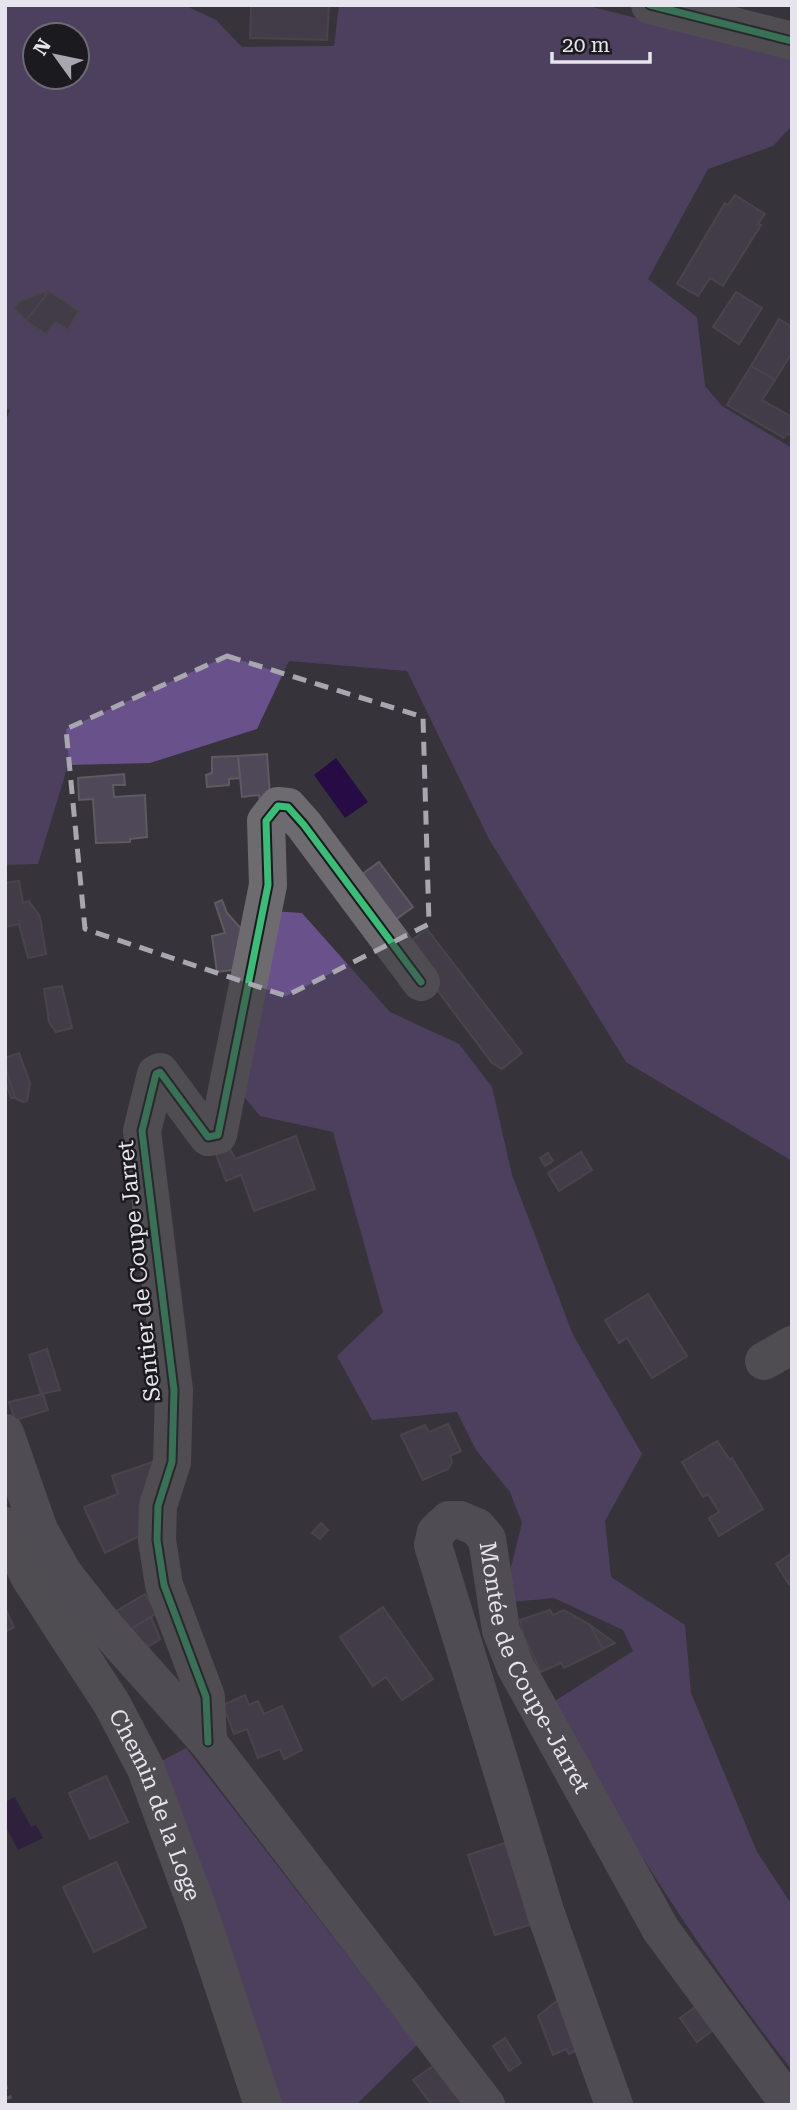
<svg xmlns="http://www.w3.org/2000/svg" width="797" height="2110" font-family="'Roboto Serif',serif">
  <rect width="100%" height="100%" fill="#36333a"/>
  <g fill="#69518c" fill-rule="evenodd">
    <path d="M5,5h179l32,15 26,27 92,-1 5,-41h246l207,53v68l-19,20 -65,23 -60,110 49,38 8,69 17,20 70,42v713l-166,-99 -137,-223 -82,-168 -118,-10 -32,68 -107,34 -82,2 -30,99 -33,1v-442l5,-13 -5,-2zM35,35h42v42h-42z"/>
    <path d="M271,911l31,2 88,99 69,32 33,43 20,88 61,160 69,119 -37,67 6,56 74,48 6,68 66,159 35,53v165c-91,-116 -171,-238 -237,-369l78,-50 -10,-21 -69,-32 -43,4 -3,-23 14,-56 -12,-31 -34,-42 -19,-38 -85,8 -35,-64 46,-44 -50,-180 -73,-16 -23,-28z"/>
    <path d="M186,1748l231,297 -61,60h-75l-125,-341z"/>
  </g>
  <g fill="#270b44">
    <path d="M336,758l32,44 -23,16 -31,-43z"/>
    <path d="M15,1797l16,30 5,-2 7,13 -25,12 -13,-25v-23z"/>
  </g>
  <g fill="#4f4858" stroke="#5d5a60" stroke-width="2">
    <path d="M251,5h78l-2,35 -77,-2z"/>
    <path d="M735,195l30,19 -7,10 3,1 -38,61 -13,-8 -12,18 -21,-12 48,-81 3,2z"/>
    <path d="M49,291l-23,30 -13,-13 8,-8z"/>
    <path d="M49,291l30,20 -11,19 -13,-8 -9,12 -20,-13z"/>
    <path d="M736,292l26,16 -23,36 -26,-17z"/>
    <path d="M779,319l13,8v26l-17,27 -24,-14z"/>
    <path d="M751,366l24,14 -13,20 30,17v19l-5,-2 -3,4 -57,-33z"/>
    <path d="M267,754l3,42 -9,13 -2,-14 -17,2 -4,-41z"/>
    <path d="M238,756l2,22 -11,1v6l-22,2 -1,-12 6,-2v-16z"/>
    <path d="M124,774l1,11h-12l1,12 31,-2 2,42 -17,2v3l-34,1 -3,-44 -14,1 -1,-22z"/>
    <path d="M379,862l34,45 -29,21 -34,-45z"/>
    <path d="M19,881l4,22 6,-2 11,16 6,37 -18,4 -9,-34 -14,3v-44z"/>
    <path d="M222,900l5,13 26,29 -6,26 -30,4 -5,-36 13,-3 -10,-30z"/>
    <path d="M427,929l95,124 -20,16 -10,-6 -88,-117z"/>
    <path d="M62,986l10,42 -16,4 -7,-10 -5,-33z"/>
    <path d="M19,1053l11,30 -3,18 -4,1 -8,-4 -10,-32v-8z"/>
    <path d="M6,1070l9,28h-4l-6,-18z"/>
    <path d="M296,1136l19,53 -61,22 -13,-36 -15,6 -12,-32 13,-6 8,16z"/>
    <path d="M581,1152l11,18 -33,21 -11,-18z"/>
    <path d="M548,1153l5,8 -8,5 -5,-8z"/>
    <path d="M648,1294l39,62 -35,22 -25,-40 -8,5 -14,-23z"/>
    <path d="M47,1349l13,41 -19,4 -12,-39z"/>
    <path d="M43,1394l5,16 -33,10 -6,-18z"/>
    <path d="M448,1424l13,27 -11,5 2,6 -4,7 -25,11 -22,-45 24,-10 4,7z"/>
    <path d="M717,1441l13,19 2,-2 31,51 -44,27 -10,-18 10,-6 -11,-18 -5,3 -21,-35z"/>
    <path d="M156,1461l-6,70 -45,22 -21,-46 34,-13 -6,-18z"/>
    <path d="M321,1523l7,7 -8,9 -8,-6z"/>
    <path d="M792,1553v29l-3,2 -13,-20z"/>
    <path d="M145,1594l12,19 -29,18 -15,-18z"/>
    <path d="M383,1607l50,72 -31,21 -16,-23 -13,9 -33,-49z"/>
    <path d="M5,1608l9,19 -9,5z"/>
    <path d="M550,1610l3,5 11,-5 26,15 13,24 -39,19 -3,-5 -20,9 -17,-35 -4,-17z"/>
    <path d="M151,1617l9,22 -11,7 -12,-6 -9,-9z"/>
    <path d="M590,1625l25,18 -12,6z"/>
    <path d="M245,1695l4,10 9,-4 6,13 18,-8 20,44 -18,9 -4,-10 -22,9 -11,-29 -13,5 -11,-29z"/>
    <path d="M106,1776l22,46 -38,17 -21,-46z"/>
    <path d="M511,1841l19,84 -35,10 -27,-80z"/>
    <path d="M116,1862l30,65 -52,25 -31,-65z"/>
    <path d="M559,1999l17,52 -7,3 -3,-5 -13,6 -15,-39z"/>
    <path d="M698,2005l18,23 -19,14 -17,-24z"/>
    <path d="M505,2038l16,25 -12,8 -16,-25z"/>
    <path d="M437,2063l32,42h-37l-19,-25z"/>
  </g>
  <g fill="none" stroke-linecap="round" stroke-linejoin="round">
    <g stroke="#6d6b70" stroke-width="38">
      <path d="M650,5l142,36"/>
      <path d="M764,1361l28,-16"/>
      <path id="s1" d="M5,1526l25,52 82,126 34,65 55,149 62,187"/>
      <path d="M208,1742l-2,-45 -42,-112 -7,-45 1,-34 14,-44 2,-72 -32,-259 14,-57 4,-2 48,65 10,-2 50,-250 -2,-64 12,-15 10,1 16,18 117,157"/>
    </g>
    <g stroke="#6e6c71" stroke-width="38">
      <path d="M5,1433l34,97 24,43 43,55 102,114 278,363"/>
      <path id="s2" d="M614,2105l-67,-188 -114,-372 3,-13 13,-12h11l17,7 10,12 14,91 14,36 146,264 129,175"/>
    </g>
    <path stroke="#727176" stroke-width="5" stroke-dasharray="3.5 7" stroke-linecap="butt" d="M5,2086l7,19"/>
    <g stroke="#1b1a1f" stroke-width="11">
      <g id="cycleway">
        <path d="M650,5l142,36"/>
        <path d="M208,1742l-2,-45 -42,-112 -7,-45 1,-34 14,-44 2,-72 -32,-259 14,-57 4,-2 48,65 10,-2 50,-250 -2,-64 12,-15 10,1 16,18 117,157"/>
      </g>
    </g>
    <use href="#cycleway" stroke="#3abd76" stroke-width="7"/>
  </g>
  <path d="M0 0H797V2110H0ZM227,656l196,61 6,207 -143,72 -201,-67 -19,-200z" fill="#36333a" fill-opacity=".55" fill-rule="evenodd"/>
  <path fill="none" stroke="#a8a6ae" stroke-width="5" stroke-dasharray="14 9" stroke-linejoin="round" d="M227,656l196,61 6,207 -143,72 -201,-67 -19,-200z"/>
  <g text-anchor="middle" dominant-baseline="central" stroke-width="5" stroke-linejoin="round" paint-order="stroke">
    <g font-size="23" fill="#e6e4ec" stroke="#1b1a1f">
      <text transform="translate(139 1271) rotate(-96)">Sentier de Coupe Jarret</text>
      <text stroke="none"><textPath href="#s2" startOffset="803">Montée de Coupe-Jarret</textPath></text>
      <text stroke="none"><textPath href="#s1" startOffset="318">Chemin de la Loge</textPath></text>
    </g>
  </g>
  <rect width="797" height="2110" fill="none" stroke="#e6e4ec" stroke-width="14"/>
  <g transform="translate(56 56) rotate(303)"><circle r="33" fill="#1b1a1f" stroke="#6c6b71" stroke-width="2"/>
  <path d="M0-5L12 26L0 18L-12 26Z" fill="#a8a6ae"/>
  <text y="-10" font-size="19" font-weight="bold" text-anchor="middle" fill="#e6e4ec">N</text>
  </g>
  <path d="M552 52v10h98v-10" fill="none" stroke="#e6e4ec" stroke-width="3.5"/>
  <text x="562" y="52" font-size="21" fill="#e6e4ec" stroke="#1b1a1f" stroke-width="5" paint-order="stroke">20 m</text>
</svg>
